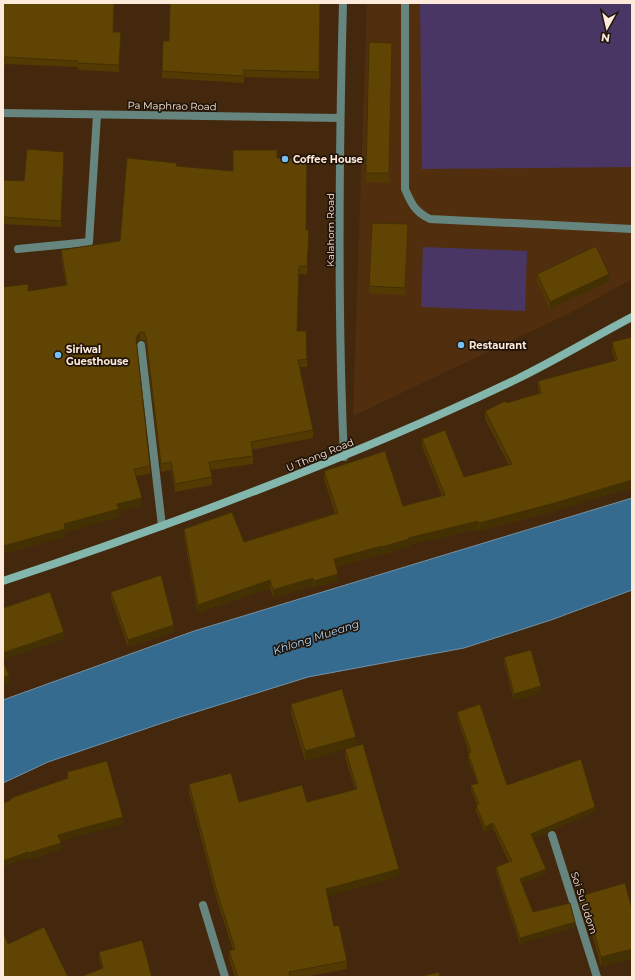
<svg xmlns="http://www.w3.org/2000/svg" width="635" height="980" font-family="Montserrat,sans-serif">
  <rect width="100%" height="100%" fill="#44280d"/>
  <path fill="#512f0e" d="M367,3h265v276l-54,30 -225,107z"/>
  <g fill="#493665">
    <path d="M420,3h212v164l-210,2z"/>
    <path d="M423,247l104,4 -2,60 -104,-4z"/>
  </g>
  <path fill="#366b90" stroke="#7291a6" d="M632,498v92l-81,30 -87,28 -156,29 -128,40 -132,45 -45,21v-83l191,-69z"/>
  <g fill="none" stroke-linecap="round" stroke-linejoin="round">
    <g stroke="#66857f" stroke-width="8">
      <path d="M405,3v186c6,14 10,23 25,30l202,10"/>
      <path d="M18,249l71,-7 8,-127"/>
      <path d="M141,345l21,181"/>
    </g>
    <g stroke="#66857f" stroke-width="8">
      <path d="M343,3c-4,151 -6,303 1,454"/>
      <path d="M3,113l337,5"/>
      <path d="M552,835l45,142"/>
      <path d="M203,905l22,72"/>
    </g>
    <path stroke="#83b6ac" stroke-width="8" d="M3,581c175,-58 348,-123 514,-202 39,-19 77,-42 115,-62"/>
  </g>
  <g fill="#533a03">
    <path d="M3,3l110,29 8,7 -2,33 -41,-2v-3l-73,-3 -1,4h-1z"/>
    <path d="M320,3l-1,76 -75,-2v6l-82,-5v-7l7,-30z"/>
    <path d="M392,53l-3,130 -23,-1v-9z"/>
    <path d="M64,158l-3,69 -58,-3v-44l21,1z"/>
    <path d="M277,158l29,72 3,7 -2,37h-8l-2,57 10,28v8h-7l13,63v8l-61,12 1,6v8l-43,6 2,7v8l-37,7 -4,-22 -10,2 -15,-128 -2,-4h-4l-4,5 14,121v8l-14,2 6,30 -23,6v5l-54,15v5l-62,17v-267l25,4 38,-6 -5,-27v-8l59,-9 57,-75 56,5z"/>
    <path d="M408,231l-3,64 -36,-2v-7z"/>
    <path d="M537,274l72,7 -59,28 -13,-28z"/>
    <path d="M632,337l-77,174 -76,20 -1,-2 -69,16v2l-27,8v-1l-46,13 2,14 -24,7 -1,-2 -40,12 -3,-10 -72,25 -14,-76v-8l60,13 91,-29 -11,-34v-8l79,35 39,-10 -20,-50v-7l42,38 45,-12 -24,-46v-8l21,-8 33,-10 -1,-4v-8l77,-20 -3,-11v-8z"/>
    <path d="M111,592l63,40 -46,15 -17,-49z"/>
    <path d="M504,657l37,36 -27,7 -10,-37z"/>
    <path d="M291,704l65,42 43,130 -72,20 7,30 13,35v8l-43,8h-69l-6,-18v-8l4,-1 -16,-50 -28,-108v-8l50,18h68l48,-13 -10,-32v-8l-40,12 -14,-48z"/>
    <path d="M457,712l50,73 88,27 -62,26 13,36 -24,9 11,29 42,15 -55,17 -24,-72v-5l13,-5 -16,-34 -8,4 -9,-21v-6h1l-6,-15v-5l6,-2 -9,-25v-5h1l-12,-36z"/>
    <path d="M67,772l56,52 -63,17 1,8 -32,11 -18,-60v-2l56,-19z"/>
    <path d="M580,896l52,13v50l-31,8 -12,-44 -3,1 -6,-18z"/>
    <path d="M99,952l53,25 -50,-9 -3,-9z"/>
  </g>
  <g fill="#433003">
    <path d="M121,32v7l-2,33v-7z"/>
    <path d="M609,274v7l-59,28v-7z"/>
    <path d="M140,332v8l-4,6v-8z"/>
    <path d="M632,480v8l-77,23 -76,20v-8z"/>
    <path d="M142,498v8l-23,6v5l-54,15v5l-62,17v-8l114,-42z"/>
    <path d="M478,521v8l-69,16v2l-27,8v-8l26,-9z"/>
    <path d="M382,546v8l-48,13v-8z"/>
    <path d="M338,574v7l-24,7v-7z"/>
    <path d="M313,578v8l-40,12v-8z"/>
    <path d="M270,580v8l-72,25v-8z"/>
    <path d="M174,625v7l-46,15v-7z"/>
    <path d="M64,632v7l-61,21v-7z"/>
    <path d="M9,675v8l-6,2v-7z"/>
    <path d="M541,686v7l-27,7v-6z"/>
    <path d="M356,737v9l-51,15v-10z"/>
    <path d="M595,807v5l-64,27v-5z"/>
    <path d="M123,817v7l-65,18v-7z"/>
    <path d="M493,823v5l-8,4v-5z"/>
    <path d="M61,843v6l-32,11v-7z"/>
    <path d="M28,852v6l-25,9v-6z"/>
    <path d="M399,869v7l-73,21v-8z"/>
    <path d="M546,869v5l-26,10v-5z"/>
    <path d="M589,914v9l-3,1v-9z"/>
    <path d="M575,922v5l-55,17v-6z"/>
    <path d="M632,949v10l-31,8v-10z"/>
  </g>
  <g fill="#604404" stroke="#433003">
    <path d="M3,3h111l-1,29h8l-2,33 -41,-2v-2l-73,-4 -1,4h-1z"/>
    <path d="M170,3h150l-1,69 -75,-2v6l-82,-5 1,-30h6z"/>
    <path d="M369,42l23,1 -3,130h-23z"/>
    <path d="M27,149l37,3 -3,69 -58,-4v-37l21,1z"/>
    <path d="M233,150h44v8h30l-1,72h3l-2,36h-8l-2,65h9l1,28 -9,1 15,70 -62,12 2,14 -44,6 3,15 -37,7 -4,-22 -10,2 -15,-127 -2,-5h-4l-4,6 14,128 -16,3 8,29 -25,6 2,5 -55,15 1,5 -62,17v-259l25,-3v7l39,-6 -6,-35 59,-9 7,-83 50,5 -1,3 57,5z"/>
    <path d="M372,223l36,1 -3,64 -36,-2z"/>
    <path d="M596,246l13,28 -59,28 -13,-28z"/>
    <path d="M632,337v143l-77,23 -76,20 -1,-2 -70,17 1,1 -27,8v-1l-48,13 4,15 -24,7 -1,-3 -40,12 -3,-10 -72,25 -14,-76 48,-17 12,30 94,-29 -14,-42 61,-20 18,55 42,-11 -23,-56 23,-9 19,47 48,-13 -27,-53 20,-10 1,2 35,-10 -3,-12 79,-21 -5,-18z"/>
    <path d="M161,575l13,50 -46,15 -17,-48z"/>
    <path d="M50,592l14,40 -61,21v-45z"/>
    <path d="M531,650l10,36 -27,8 -10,-37z"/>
    <path d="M3,661l6,14 -6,3z"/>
    <path d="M342,689l14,48 -51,14 -14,-47z"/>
    <path d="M480,704l27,81 74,-26 14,48 -64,27 15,35 -26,10 13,33 37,-9 5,19 -55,16 -24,-71 16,-6 -19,-38 -8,4 -9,-22 3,-1 -8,-19 7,-2 -10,-30 3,-1 -14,-40z"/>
    <path d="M363,744l36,125 -73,20 8,37 5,-1 8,36 -58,11 1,5h-52l-9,-26 6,-2 -18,-57 -28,-108 42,-11 8,29 63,-17 5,17 50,-13 -12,-40z"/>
    <path d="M107,761l16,56 -65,18 3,8 -32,10 -1,-1 -25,9v-58l8,-3v-2l57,-20 -1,-6z"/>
    <path d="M625,883l7,26v40l-31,8 -12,-43 -3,1 -6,-19z"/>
    <path d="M44,927l24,50h-65v-46l5,13z"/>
    <path d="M142,940l10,37h-72l23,-9 -4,-16z"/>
    <path d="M439,972l1,5h-21z"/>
  </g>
  <g fill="#75c0f6" stroke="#211409" stroke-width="1.5">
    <circle cx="285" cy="159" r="4"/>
    <circle cx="461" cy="345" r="4"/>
    <circle cx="58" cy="355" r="4"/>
  </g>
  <g text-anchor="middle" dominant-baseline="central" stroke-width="3.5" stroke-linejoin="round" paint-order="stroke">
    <g font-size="10" fill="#fdeadb" stroke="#211409">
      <text transform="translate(172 106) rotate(1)">Pa Maphrao Road</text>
      <text transform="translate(330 230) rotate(-90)">Kalahom Road</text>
      <text transform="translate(320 455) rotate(-22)">U Thong Road</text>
      <text transform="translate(584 903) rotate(72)">Soi Su Udom</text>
    </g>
    <g font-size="10" font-weight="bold" fill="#fdeadb" stroke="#211409" text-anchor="start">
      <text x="293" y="159">Coffee House</text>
      <text x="469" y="345">Restaurant</text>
      <text x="66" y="349">Siriwal<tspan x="66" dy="12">Guesthouse</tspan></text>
    </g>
    <g font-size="11" font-style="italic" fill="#a9d6f8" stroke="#211409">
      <text transform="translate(316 637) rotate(-18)">Khlong Mueang</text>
    </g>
  </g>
  <rect width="635" height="980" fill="none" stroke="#fdeadb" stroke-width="8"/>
  <g transform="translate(607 28) rotate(188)" stroke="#211409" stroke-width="3" paint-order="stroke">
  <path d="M0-3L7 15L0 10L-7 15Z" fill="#fdeadb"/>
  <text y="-6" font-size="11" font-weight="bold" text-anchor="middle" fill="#fdeadb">N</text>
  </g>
</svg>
